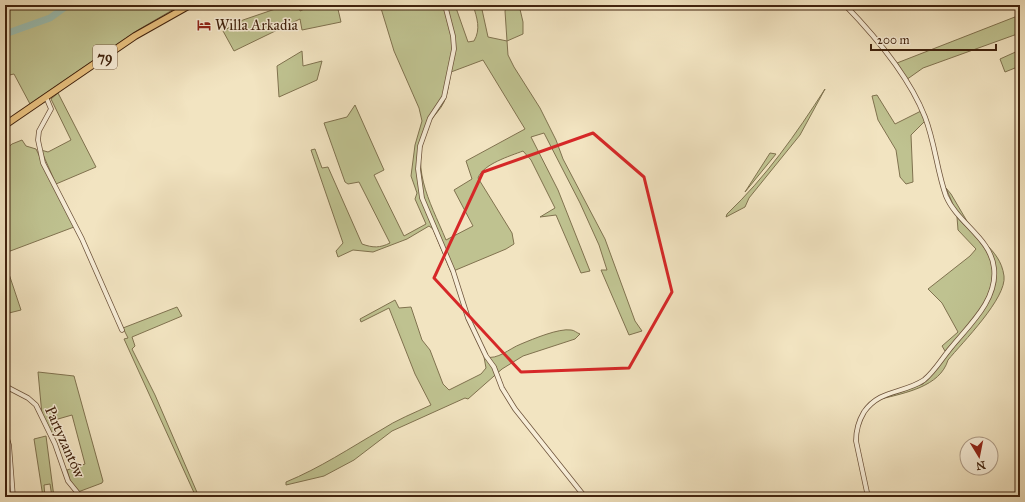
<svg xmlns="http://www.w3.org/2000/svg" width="1025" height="502" font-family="'IM FELL Great Primer',serif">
  <rect width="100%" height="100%" fill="#f2e4c1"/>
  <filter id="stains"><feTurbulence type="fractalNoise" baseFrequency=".005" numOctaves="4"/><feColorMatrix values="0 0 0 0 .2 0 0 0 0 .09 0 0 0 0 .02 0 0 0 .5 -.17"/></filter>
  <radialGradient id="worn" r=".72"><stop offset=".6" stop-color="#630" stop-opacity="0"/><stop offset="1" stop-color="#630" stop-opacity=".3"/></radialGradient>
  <g fill="#bfc290" stroke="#80724f" fill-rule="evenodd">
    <path d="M5,5h176l-43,25 -108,74 -16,-30 -9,2z"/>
    <path d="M287,5h11l2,6 13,-6h24l4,17 -39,8 -2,-11 -66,32 -11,-20 20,-11z"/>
    <path d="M380,5h75l13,37 6,-1c7,-12 3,-23 -1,-36h8l7,32 19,4 -2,-30 2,-6h12l4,17v12l-16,7 1,14 6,12 26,41 16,32 7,19 42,80 30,82 7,10 -13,4 -28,-65h6l-8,-25 -19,-42 -36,-70 -13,4 27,53 32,81 -9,2 -25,-58 -16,2 15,-9 -24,-48 -8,-9c-13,5 -40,13 -45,27l34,55 2,11 -8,5 -55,23 -18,-43 -4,-3 -22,13 -34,13 -20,-2 -15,7 -2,-6 7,-8 -32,-93 4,-1 7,19 6,-1 34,77c11,4 18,4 28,-1l-31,-61 -11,2 -3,-2 -21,-59 23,-6 8,-12 29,65 -10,5 30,61 22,-12 -11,-25 2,-6 -6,-17 4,-31 7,-24 -3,-13 -25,-57zM483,60l42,69 -59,32 6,18 -18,11 19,36 -27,14c-17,-41 -38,-74 -16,-118 4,-7 11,-13 14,-20 4,-9 5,-21 7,-30z"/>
    <path d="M1020,15v18l-97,35 -17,12 -9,-17z"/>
    <path d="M1020,50v16l-15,6 -5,-13z"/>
    <path d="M302,51l1,15 19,-5 -5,19 -38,17 -2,-31z"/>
    <path d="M825,89l-25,46 -51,63 -4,9 -19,10 1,-3c39,-37 69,-80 98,-125z"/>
    <path d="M58,93l38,74 -40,17 -15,-34 7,2 23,-12 -20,-41z"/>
    <path d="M877,95l18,29 26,-13 4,10 -14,14 2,47 -7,2 -6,-7 -4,-27 -18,-30 -6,-24z"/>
    <path d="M22,140l4,6 10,3 38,78 -69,26v-103l7,-6z"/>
    <path d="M770,153l6,1 -31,38z"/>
    <path d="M946,188l5,6 20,34 -16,-19z"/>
    <path d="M957,217c11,13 27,26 33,41 13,35 -24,70 -45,93l-3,-5 16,-14 -16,-29 -14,-14 42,-33 6,-7 -18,-19z"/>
    <path d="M984,242c10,10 18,19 20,34 3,22 -42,67 -56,84 -8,27 -44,33 -67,39l42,-15 42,-50 18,-23 13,-37z"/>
    <path d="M5,262l16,48 -16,4z"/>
    <path d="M395,300l4,8 12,-1 11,33 8,10 13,34 6,6 32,-16 5,-6 -2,-11c15,3 24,-8 37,-13 12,-5 38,-16 50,-14 3,0 6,3 9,4l-5,5 -52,17 -21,13 -34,30 -3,-1 -73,33 -38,29 -30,16 -38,9v-3c34,-14 64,-34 95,-52 15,-10 33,-17 50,-25l-16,-31 -26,-66 -28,14 -1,-3z"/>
    <path d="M177,307l5,9 -50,21 3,9 -3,3 23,46 44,102h-3l-72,-158 4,-1 -5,-10z"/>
    <path d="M38,372l36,4 29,105 -1,2 -24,9 -7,-9 -4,-13 18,-6 -13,-49 -21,6 4,12 -3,1 -10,-19z"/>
    <path d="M46,436l8,61h-2l-2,-13 -6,1 1,12h-2l-9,-58z"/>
  </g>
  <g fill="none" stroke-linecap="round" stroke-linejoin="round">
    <path stroke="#9bbfb3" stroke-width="7" d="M5,34l45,-16 18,-13"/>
    <g stroke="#6d533b" stroke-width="5.5">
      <g id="minor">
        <path d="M445,5l8,31 1,13 -10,48 -14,21 -10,28 -2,23 4,29 31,73 15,47 18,38 8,11 8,21 13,21 70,88"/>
        <path d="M845,5c30,31 64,71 80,112 10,26 12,54 21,79 11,27 45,42 48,72 4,33 -27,59 -45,82 -8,10 -15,22 -25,30 -21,14 -44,9 -60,32 -6,10 -8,18 -8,29l12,56"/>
        <path d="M46,97l5,12 -12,22 -1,9 5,23 39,76 40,91"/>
        <path d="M5,386l23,12 8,7 19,39 13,37 13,16"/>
        <path d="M5,432l4,13 4,52"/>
      </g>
    </g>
    <g stroke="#41230e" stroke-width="8">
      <path id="primary" d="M5,125l130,-89 55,-31"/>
    </g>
    <use href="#minor" stroke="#f7edd7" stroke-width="4"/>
    <use href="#primary" stroke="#e9c280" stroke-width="6"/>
  </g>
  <path fill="none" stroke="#d62828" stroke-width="3" stroke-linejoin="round" d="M593,133l51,44 28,115 -43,76 -108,4 -87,-94 49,-106z"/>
  <defs>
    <g id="hotel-bare" transform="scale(1.08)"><path d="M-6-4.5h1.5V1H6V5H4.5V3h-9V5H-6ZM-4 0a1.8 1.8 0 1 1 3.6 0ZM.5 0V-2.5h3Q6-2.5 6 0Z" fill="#8f2418" stroke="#f7edd7" stroke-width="2.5" paint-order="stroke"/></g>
  </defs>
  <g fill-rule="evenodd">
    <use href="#hotel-bare" x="204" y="25"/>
  </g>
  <g text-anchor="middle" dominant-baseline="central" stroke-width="3" stroke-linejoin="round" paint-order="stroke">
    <rect fill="#f7edd7" stroke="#78604a" stroke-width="1" x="93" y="45" width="24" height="24" rx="3"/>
    <g font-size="14" font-weight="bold" fill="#41230e">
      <text x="105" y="57">79</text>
    </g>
    <g font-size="15" fill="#41230e" stroke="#f7edd7" text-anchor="start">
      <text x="215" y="25">Willa Arkadia</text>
    </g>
    <g font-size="15" fill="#41230e" stroke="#f7edd7">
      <text transform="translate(65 442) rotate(66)">Partyzantów</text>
    </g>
  </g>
  <rect width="1025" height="502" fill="none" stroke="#f2e4c1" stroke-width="20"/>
  <rect x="6" y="6" width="1013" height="490" fill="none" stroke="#41230e" stroke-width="2"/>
  <rect x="10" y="10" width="1005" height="482" fill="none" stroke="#41230e"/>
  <g transform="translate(979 456) rotate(170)"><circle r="19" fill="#f7edd7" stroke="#ae9c87"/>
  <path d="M0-3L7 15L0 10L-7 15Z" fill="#8f2418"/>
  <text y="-6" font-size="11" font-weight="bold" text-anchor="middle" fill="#41230e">N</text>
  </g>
  <path d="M871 44v6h125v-6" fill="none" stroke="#41230e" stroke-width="2"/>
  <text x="877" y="44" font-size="12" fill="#41230e" stroke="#f7edd7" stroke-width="3" paint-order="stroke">200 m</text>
  <rect width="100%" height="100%" filter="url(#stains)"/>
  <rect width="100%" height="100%" fill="url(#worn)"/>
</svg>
